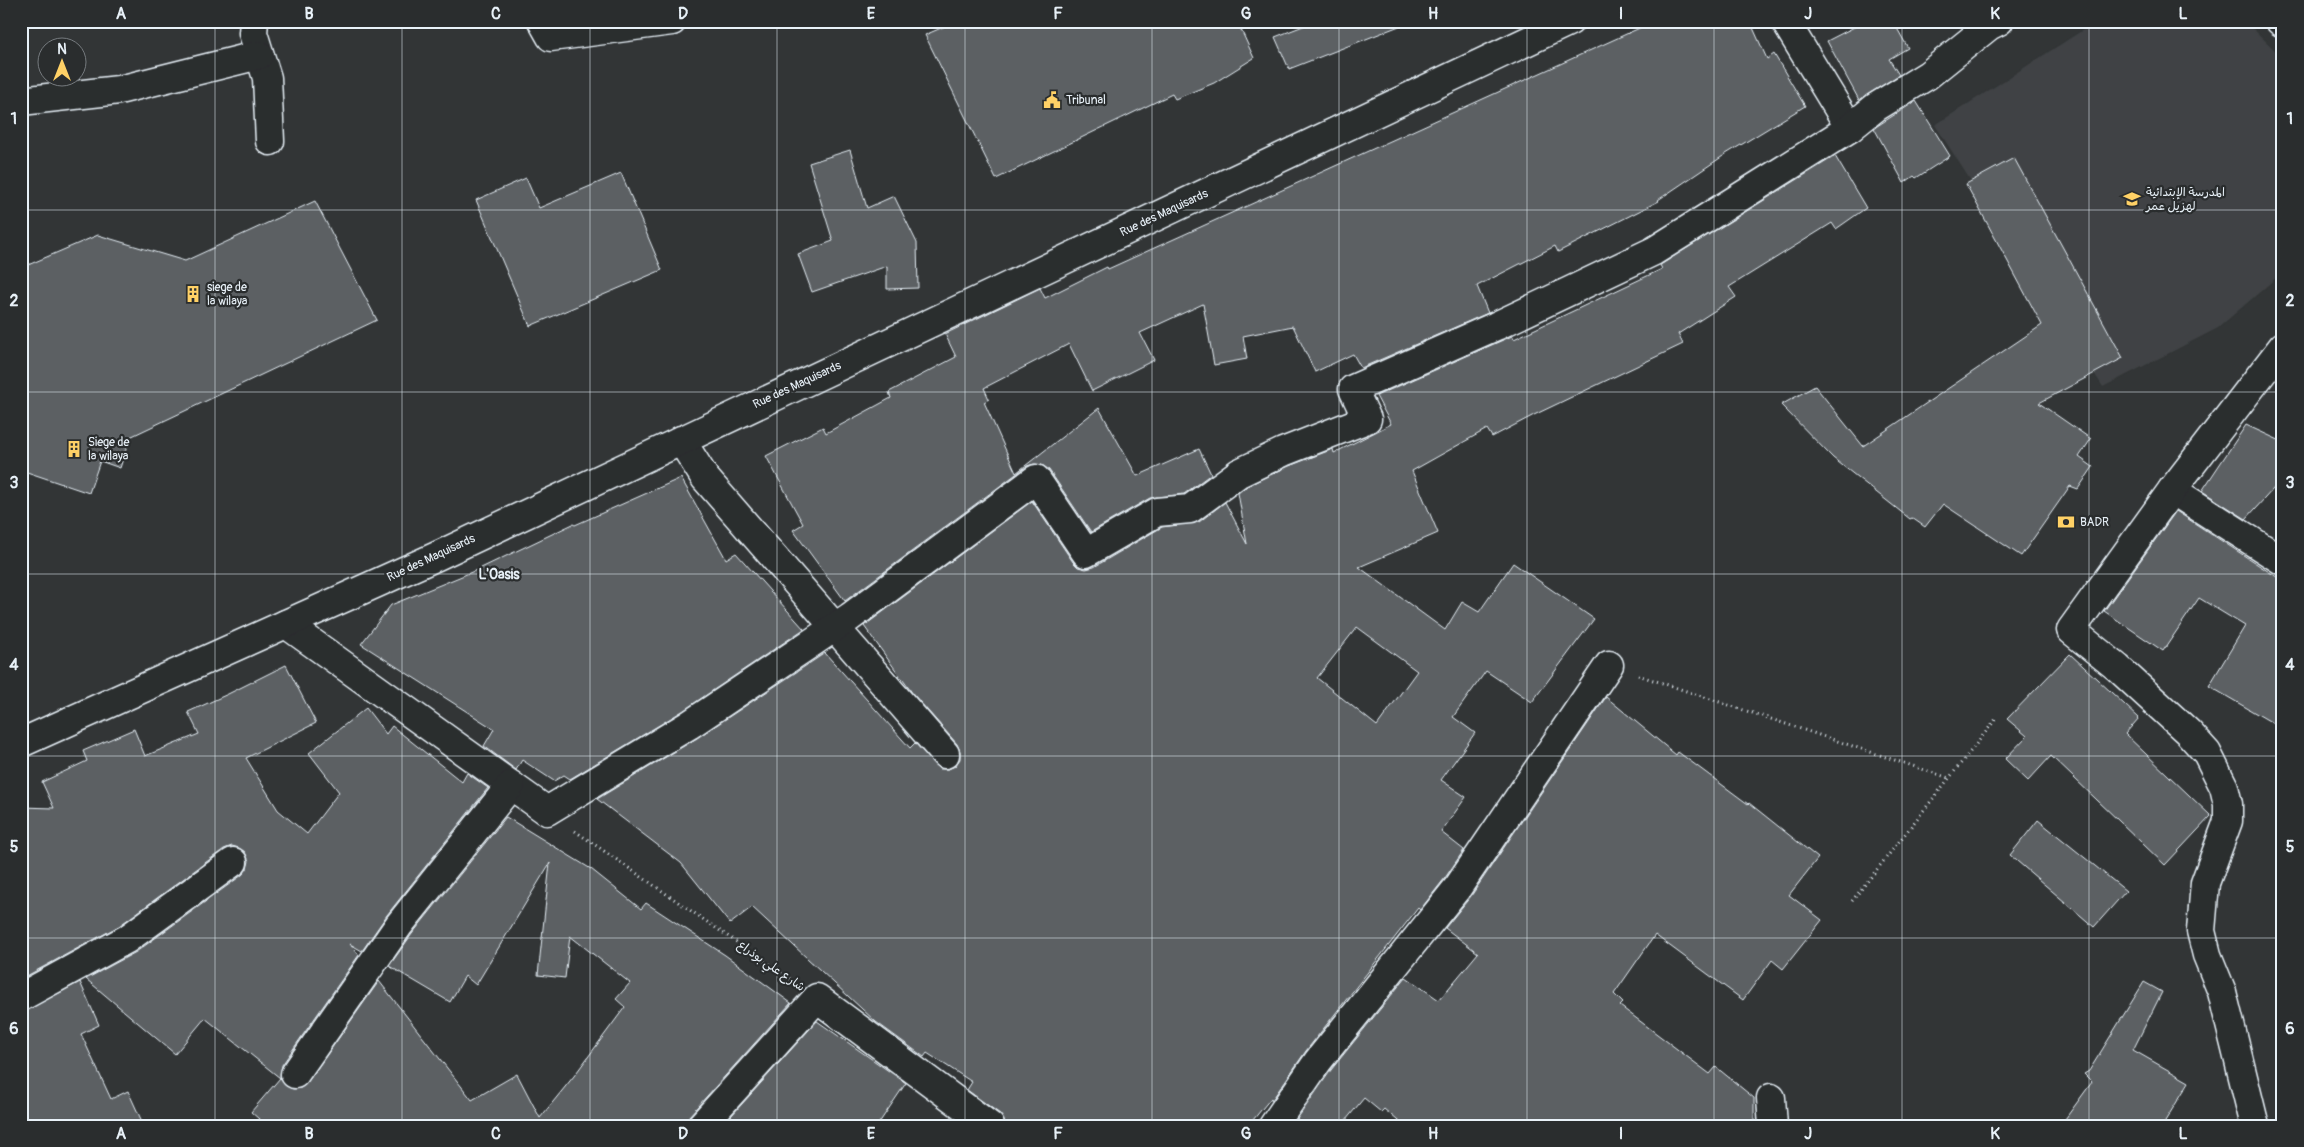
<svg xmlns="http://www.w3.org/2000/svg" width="2304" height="1147" font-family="Pangolin,'Playpen Sans Arabic',sans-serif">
  <rect width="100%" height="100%" fill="#323536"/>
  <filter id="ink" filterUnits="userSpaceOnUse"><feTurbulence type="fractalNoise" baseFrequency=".02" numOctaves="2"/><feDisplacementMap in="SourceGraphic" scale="10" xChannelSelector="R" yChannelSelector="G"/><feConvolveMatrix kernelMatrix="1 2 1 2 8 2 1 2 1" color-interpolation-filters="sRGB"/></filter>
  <g filter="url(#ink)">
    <path fill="#3f4244" d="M2097,21h148l38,37v214l-65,56 -115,59 -168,-262z"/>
    <g fill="#5c6063" stroke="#e8f1f8" fill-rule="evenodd">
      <path d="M957,21h280l17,37 -40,25 -39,16 -3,-5 -176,85 -71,-144z"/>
      <path d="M1316,21h91v2l-118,46 -14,-32z"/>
      <path d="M1655,21h95l17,38 7,-5 31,52 -79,48 -68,46 1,1 -101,51 -3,-6 -78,40 11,27 -127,55 -8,-14 -38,18 -22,-46 -50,10 4,23 -33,6 -11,-61 -63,29 14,27 -62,31 -23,-47 -85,44 5,11 -5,3 32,71 83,-65 38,68 62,-27 12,25 -27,20 -34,4 -59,34 -42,-62 -7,-5 -8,-1 -7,2 -182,135 -52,-71 10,-6 -37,-68 57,-29 3,6 65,-35 -2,-6 67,-35 -11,-23 95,-46 5,10 62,-31 1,2z"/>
      <path d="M1866,21h27l15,27 -19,11 10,16 -40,25 -32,-59z"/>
      <path d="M1916,101l34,55 -34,22 -2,-2 -10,7 -30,-55z"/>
      <path d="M850,150l17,58 27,-12 23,47 1,45 -31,1v-23l-75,26 -14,-38 35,-13 -24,-78z"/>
      <path d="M1835,156l31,52 -30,21 -4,-6 -103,64 7,10 -58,37 5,10 -149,71 -42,22 -5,-8 -75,42 26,62 -79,34 86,63 17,-28 17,10 34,-49 81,56 -62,83 -46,-31 -33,46 22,16 -34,47 25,17 -25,35 23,18 -19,28 -25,32 -2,-2 -112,143 -34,49 -1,-2 -23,28h-243l-5,-12 -33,-24 5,-8 -45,-29 -3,4 -48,-35 -124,-115 -22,17 -49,-61 -84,-64 100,-61 128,-85 85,95 5,-5 24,26h9l7,-3 5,-7v-8l-3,-7 -44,-50 -49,-68 168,-125 41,61 5,5 8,2 8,-2 68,-40 37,-5 26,-20 22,42 -9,-51 9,-7 42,-20 44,-17 1,4 57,-29 -15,-28 136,-60 2,3 148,-70 -2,-4zM1357,627l60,44 -40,55 -60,-48z"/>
      <path d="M2014,158l109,200 -84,45 52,36 -12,18 14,10 -15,22 -8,-3 -49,70 -78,-52 -18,23 -13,-9 -2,1 -77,-61 -52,-53 34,-19 48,60 179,-121 -76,-141z"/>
      <path d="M621,173l41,97 -132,56 -54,-126 50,-22 13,30z"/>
      <path d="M315,201l62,119 -247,117 -10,31 -20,-7 -11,32 -68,-23v-202l77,-33 87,26z"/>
      <path d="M2246,425l37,17v36l-37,41 -44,-28z"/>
      <path d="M681,478l45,81 10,-6 68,76 -123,83 -111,67 -6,-4 -10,6 -32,-21 -6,10 -32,-24 10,-17 -133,-85 30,-39 88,-36 94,-45 2,1z"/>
      <path d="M2176,511l107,70v148l-74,-43 36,-60 -46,-28 -36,53 -59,-40z"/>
      <path d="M2070,654l69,64 -14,16 86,82 -46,49 -114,-109 -23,25 -23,-22 22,-23 -20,-17z"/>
      <path d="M286,665l30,58 -70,35 32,52 29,24 32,-42 -30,-39 57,-45 20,26 6,-8 70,56 5,-9 21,15 -101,127 -25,36 -12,-7 9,11 -77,110 -2,13 -75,-60 -30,36 -89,-75 50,-27 106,-77 5,-6 2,-8 -4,-9 -6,-4 -7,-2 -8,3 -105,77 -98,53v-172l33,1 -12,-26 45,-21 -4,-10 51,-22 11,27 54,-22 -11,-22 40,-18z"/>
      <path d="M1606,697l70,58 2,-3 70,52 1,-1 69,55 -29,37 33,25 -39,49 -11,-9 -29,40 -88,-65 -41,59 9,9 -3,3 90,68 6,-7 38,31v28h-350l-20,-17 -3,3 -17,-14 -23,28h-37l-7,-7 34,-49 75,-93 33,23 39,-47 -33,-25 26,-32z"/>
      <path d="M506,817l85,52 50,40 5,-6 79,52 66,48 -102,113 -3,10h-419l-16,-14 29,-34 6,8 7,3 8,-1 6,-5 72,-102 93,119 45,-26 23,44 34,-42 51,-69 -9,-8 14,-16 -60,-47 -5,42 -27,-3 12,-112 -74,122 -11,-9 -15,26 -61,-36 23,-32z"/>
      <path d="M2038,820l88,71 -32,36 -84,-72z"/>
      <path d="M80,982l19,43 -18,9 30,65 17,-8 16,35h-123v-113z"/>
      <path d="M2144,982l18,10 -29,58 56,32 -27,44h-102l32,-44 -8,-8 5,-3z"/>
      <path d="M817,1021l89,62 -29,43h-155z"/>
    </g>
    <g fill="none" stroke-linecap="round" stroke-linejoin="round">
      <g stroke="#e8f1f8" stroke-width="31">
        <g id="minor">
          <path d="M254,21l-1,12 14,45 3,63"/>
          <path d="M542,21l9,16 121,-16"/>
          <path d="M1785,21l65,107"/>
          <path d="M2280,21l3,2"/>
          <path d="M21,101l98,-11 140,-35"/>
          <path d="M681,440l24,38 240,276"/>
          <path d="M2172,490l111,71"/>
          <path d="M286,624l261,187 142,-86 161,-108 186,-138 50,74 71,-41 33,-3 49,-36 44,-21 84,-33 -14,-30 143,-63 158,-75 196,-123 26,-21 52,-32 61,-49 10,-5"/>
          <path d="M21,997l106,-58 106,-77"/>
          <path d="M295,1074l104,-149 112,-140"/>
          <path d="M1771,1098l2,28"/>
          <path d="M701,1126l116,-128 173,128"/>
          <path d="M1273,1126l45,-65 140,-174 151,-222"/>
          <path d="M2255,1126l-33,-134 -15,-37 -6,-24 4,-48 23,-62v-17l-4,-17 -17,-34 -19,-21 -70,-64 -47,-38 101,-140 111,-144"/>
        </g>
      </g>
      <g stroke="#e8f1f8" stroke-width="31">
        <path id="secondary" d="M21,743l414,-186 1135,-536"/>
      </g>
      <g stroke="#e8f1f8" stroke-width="3" stroke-dasharray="1 4" stroke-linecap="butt">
        <path d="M1638,675l311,103"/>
        <path d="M575,831l215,148"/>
        <path d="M1852,901l144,-182"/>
      </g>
      <use href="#minor" stroke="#2a2d2e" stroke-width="28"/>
      <use href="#secondary" stroke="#2a2d2e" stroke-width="28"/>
    </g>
  </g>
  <path fill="none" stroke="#e8f1f8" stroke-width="1" stroke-opacity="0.55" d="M215,21v1105M402,21v1105M590,21v1105M777,21v1105M965,21v1105M1152,21v1105M1339,21v1105M1527,21v1105M1714,21v1105M1902,21v1105M2089,21v1105M21,210h2262M21,392h2262M21,574h2262M21,756h2262M21,938h2262"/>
  <defs>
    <g id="civic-bare" transform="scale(1.35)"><path d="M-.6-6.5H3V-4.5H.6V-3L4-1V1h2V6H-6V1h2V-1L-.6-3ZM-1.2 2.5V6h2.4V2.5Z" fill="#ffd166" stroke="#2a2d2e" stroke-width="2.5" paint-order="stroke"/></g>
    <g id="school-bare" transform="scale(1.35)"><path d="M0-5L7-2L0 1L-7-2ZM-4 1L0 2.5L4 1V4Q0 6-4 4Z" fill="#ffd166" stroke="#2a2d2e" stroke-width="2.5" paint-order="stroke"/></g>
    <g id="building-bare" transform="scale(1.35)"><path d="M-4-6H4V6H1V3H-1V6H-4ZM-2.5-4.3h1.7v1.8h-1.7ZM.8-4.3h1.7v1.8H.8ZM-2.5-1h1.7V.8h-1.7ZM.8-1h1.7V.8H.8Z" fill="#ffd166" stroke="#2a2d2e" stroke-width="2.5" paint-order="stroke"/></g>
    <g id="bank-bare" transform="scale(1.35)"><path d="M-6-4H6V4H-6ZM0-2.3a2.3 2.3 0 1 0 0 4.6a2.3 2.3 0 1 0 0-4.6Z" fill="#ffd166" stroke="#2a2d2e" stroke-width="2.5" paint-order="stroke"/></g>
  </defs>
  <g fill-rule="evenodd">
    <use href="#civic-bare" x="1052" y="100"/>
    <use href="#school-bare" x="2132" y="199"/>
    <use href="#building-bare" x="193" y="294"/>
    <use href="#building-bare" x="74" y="449"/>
    <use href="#bank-bare" x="2066" y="522"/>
  </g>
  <g text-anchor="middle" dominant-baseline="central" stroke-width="4.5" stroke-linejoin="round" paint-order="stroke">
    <g font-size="12" fill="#e8f1f8" stroke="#2a2d2e" text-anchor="start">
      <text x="1066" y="100">Tribunal</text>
      <text x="2146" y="192">المدرسة الإبتدائية<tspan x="2146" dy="14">لهزيل عمر</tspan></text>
      <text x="207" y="287">siege de<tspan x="207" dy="14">la wilaya</tspan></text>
      <text x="88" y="442">Siege de<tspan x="88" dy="14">la wilaya</tspan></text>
      <text x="2080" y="522">BADR</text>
    </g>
    <g font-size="12" fill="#e8f1f8" stroke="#2a2d2e">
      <text transform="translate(1164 213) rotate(-25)">Rue des Maquisards</text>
      <text transform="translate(797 385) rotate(-25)">Rue des Maquisards</text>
      <text transform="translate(431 558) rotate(-25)">Rue des Maquisards</text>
      <text transform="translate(771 966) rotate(35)">شارع علي بوذراع</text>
    </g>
    <g font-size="14" font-weight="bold" fill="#e8f1f8" stroke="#2a2d2e">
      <text x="499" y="574">L'Oasis</text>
    </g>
  </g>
  <rect width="2304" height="1147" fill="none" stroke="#2a2d2e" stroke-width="55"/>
  <g transform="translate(62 62)"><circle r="24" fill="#2a2d2e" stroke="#767b7f"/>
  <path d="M0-4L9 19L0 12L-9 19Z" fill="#ffd166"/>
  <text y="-8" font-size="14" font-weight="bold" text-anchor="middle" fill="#e8f1f8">N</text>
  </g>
  <rect x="28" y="28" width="2248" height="1092" fill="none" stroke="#e8f1f8" stroke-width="2"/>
  <g font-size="16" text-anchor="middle" font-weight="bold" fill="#e8f1f8">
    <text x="121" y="19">A</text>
    <text x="309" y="19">B</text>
    <text x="496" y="19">C</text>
    <text x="683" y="19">D</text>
    <text x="871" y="19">E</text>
    <text x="1058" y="19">F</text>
    <text x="1246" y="19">G</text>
    <text x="1433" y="19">H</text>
    <text x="1621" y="19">I</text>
    <text x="1808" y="19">J</text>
    <text x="1995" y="19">K</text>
    <text x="2183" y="19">L</text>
    <text x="14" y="124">1</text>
    <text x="2290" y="124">1</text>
    <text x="14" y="306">2</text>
    <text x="2290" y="306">2</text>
    <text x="14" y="488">3</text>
    <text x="2290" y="488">3</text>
    <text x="14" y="670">4</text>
    <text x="2290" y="670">4</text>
    <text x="14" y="852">5</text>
    <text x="2290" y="852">5</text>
    <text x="14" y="1034">6</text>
    <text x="2290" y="1034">6</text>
    <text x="121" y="1139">A</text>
    <text x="309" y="1139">B</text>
    <text x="496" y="1139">C</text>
    <text x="683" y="1139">D</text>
    <text x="871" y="1139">E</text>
    <text x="1058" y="1139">F</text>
    <text x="1246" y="1139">G</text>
    <text x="1433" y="1139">H</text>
    <text x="1621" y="1139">I</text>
    <text x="1808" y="1139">J</text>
    <text x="1995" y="1139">K</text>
    <text x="2183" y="1139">L</text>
  </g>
</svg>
